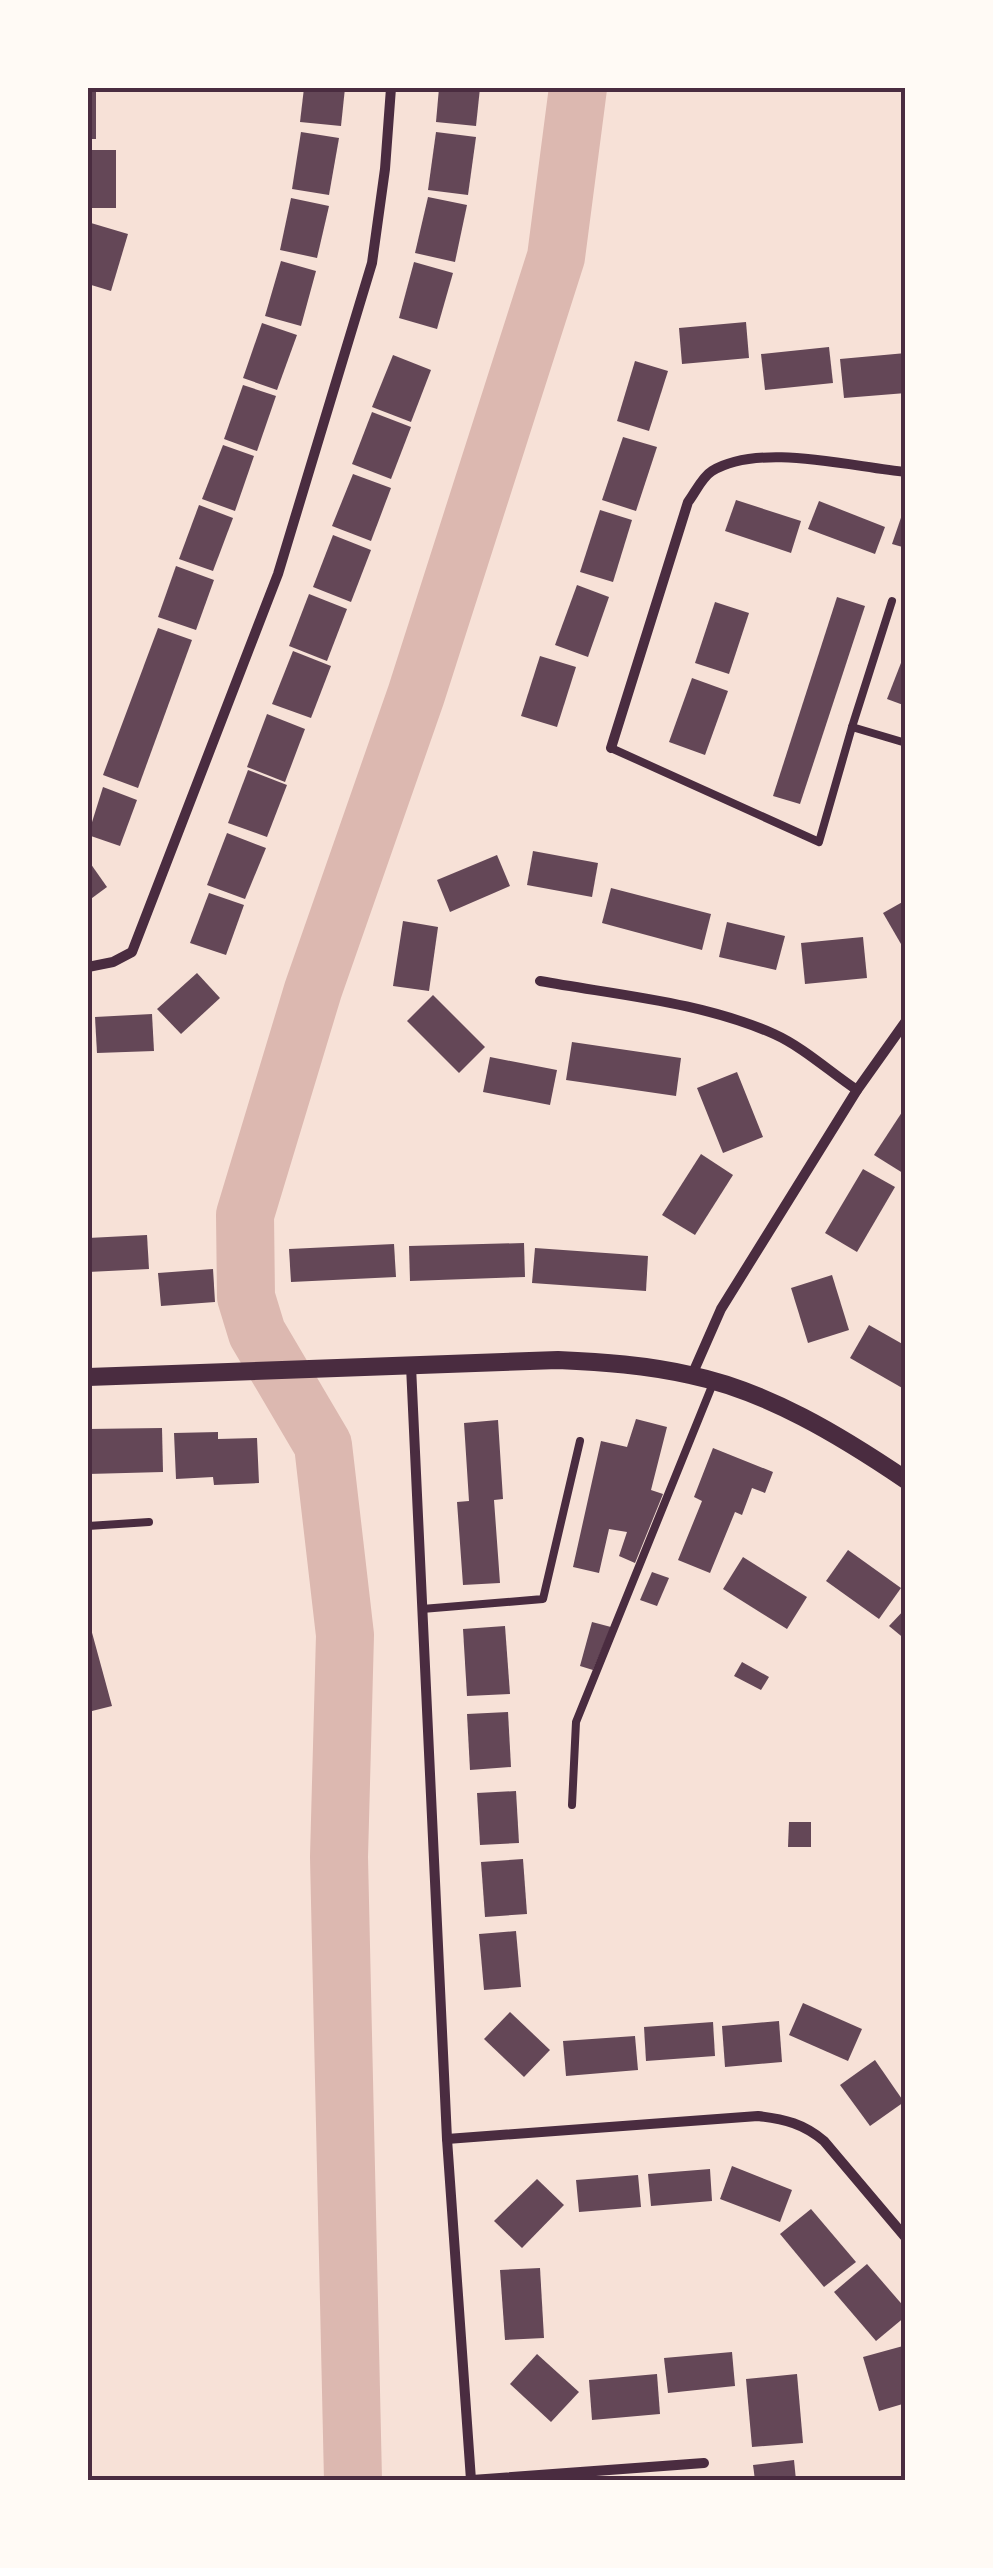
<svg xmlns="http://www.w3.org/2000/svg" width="993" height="2568" font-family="'Public Sans',sans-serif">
  <rect width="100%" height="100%" fill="#f7e1d7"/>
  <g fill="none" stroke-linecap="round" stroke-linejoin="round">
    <path stroke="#dcb8b0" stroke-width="58" d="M353,2480l-14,-623 6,-222 -22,-190 -66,-112 -11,-36 -1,-82 68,-225 103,-295 140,-438 22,-169"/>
  </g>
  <g fill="#644757">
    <rect x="88" y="88" width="8" height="51"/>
    <path d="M304,88h41l-4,38 -41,-4z"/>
    <path d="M439,88h41l-4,38 -40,-4z"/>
    <path d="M301,132l38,6 -10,57 -37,-6z"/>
    <path d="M436,132l40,5 -8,58 -40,-5z"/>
    <rect x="88" y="150" width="28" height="58"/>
    <path d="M428,197l39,8 -12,57 -40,-9z"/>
    <path d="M291,198l38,8 -12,52 -37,-8z"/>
    <path d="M91,223l37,11 -17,57 -23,-7v-51z"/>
    <path d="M281,261l35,10 -15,55 -36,-10z"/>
    <path d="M414,262l39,11 -16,56 -38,-11z"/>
    <path d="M746,322l3,36 -67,6 -3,-36z"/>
    <path d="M262,323l35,12 -20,55 -34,-12z"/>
    <path d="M829,347l4,36 -68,7 -4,-36z"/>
    <path d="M906,353v40l-62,5 -4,-39z"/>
    <path d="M393,355l38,15 -20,52 -39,-15z"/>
    <path d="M635,361l33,10 -19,60 -32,-10z"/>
    <path d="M243,385l33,11 -19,55 -33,-12z"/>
    <path d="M372,412l39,15 -20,52 -39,-15z"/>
    <path d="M623,437l34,10 -21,64 -34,-11z"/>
    <path d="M223,445l31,11 -19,55 -33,-12z"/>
    <path d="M353,474l38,14 -20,53 -39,-15z"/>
    <path d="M736,500l65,21 -10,32 -66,-22z"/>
    <path d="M819,501l66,26 -10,27 -67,-25z"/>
    <path d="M199,505l34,13 -20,53 -34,-12z"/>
    <path d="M905,506h1v42l-14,-4z"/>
    <path d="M600,510l32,10 -19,62 -33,-10z"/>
    <path d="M333,535l38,15 -20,52 -38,-15z"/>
    <path d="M176,566l38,14 -18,50 -38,-13z"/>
    <path d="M577,585l32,12 -21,60 -33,-12z"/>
    <path d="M309,594l38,15 -20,52 -38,-15z"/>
    <path d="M837,597l28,9 -65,198 -27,-8z"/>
    <path d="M715,602l34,11 -20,61 -34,-11z"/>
    <path d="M158,628l34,12 -54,148 -35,-13z"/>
    <path d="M906,650v56l-19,-7z"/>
    <path d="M293,651l38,15 -20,52 -39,-14z"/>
    <path d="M540,656l36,11 -19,60 -36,-11z"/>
    <path d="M692,678l36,13 -23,64 -36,-13z"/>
    <path d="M267,714l38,15 -20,53 -38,-15z"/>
    <path d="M248,770l39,15 -20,52 -39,-14z"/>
    <path d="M103,787l34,13 -17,46 -32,-11z"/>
    <path d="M227,833l39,15 -21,51 -38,-14z"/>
    <path d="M533,851l65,12 -6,34 -65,-12z"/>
    <path d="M497,855l13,31 -60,26 -13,-32z"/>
    <path d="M88,860l19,27 -19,14z"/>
    <path d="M611,888l100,26 -9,36 -100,-27z"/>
    <path d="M209,893l35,12 -18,50 -36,-12z"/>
    <path d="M906,900v42l-5,2 -18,-31z"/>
    <path d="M403,921l35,6 -9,64 -36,-5z"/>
    <path d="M727,922l58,14 -9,34 -57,-13z"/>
    <path d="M863,937l4,41 -62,6 -4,-41z"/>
    <path d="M197,973l23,25 -39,36 -24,-25z"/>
    <path d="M433,995l52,52 -26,26 -52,-52z"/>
    <path d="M152,1014l2,37 -57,2 -2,-36z"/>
    <path d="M572,1042l109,16 -5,38 -110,-16z"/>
    <path d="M490,1057l67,13 -7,35 -67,-13z"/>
    <path d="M737,1072l26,65 -40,16 -26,-65z"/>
    <path d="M906,1106v69l-32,-20z"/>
    <path d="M701,1154l32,21 -38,60 -33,-20z"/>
    <path d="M863,1169l32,18 -38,65 -32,-19z"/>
    <path d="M147,1235l2,34 -61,3v-34z"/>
    <path d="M524,1243l1,34 -115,4 -1,-35z"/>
    <path d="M394,1244l2,33 -105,5 -2,-33z"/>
    <path d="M535,1248l113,8 -2,35 -114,-8z"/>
    <path d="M213,1269l2,33 -54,4 -3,-33z"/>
    <path d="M832,1275l17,55 -41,13 -17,-55z"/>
    <path d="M869,1325l37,21 -2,43 -54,-31z"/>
    <path d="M636,1419l31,8 -16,63 12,4 -28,69 -16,-7 8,-24 -18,-3 -10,44 -26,-6 28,-126 26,6z"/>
    <path d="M498,1420l5,79 -9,1 6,83 -37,2 -6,-83 12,-1 -5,-78z"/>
    <path d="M162,1428l1,44 -75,2v-45z"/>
    <path d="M218,1432v7l39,-1 2,45 -45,2 -1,-8 -37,2 -2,-46z"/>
    <path d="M713,1448l60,24 -8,21 -13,-5 -10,27 -7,-3 -25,61 -32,-13 24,-59 -8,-4z"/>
    <path d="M848,1550l53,38 -22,31 -53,-38z"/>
    <path d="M743,1557l64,40 -20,32 -64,-40z"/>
    <path d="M652,1572l17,6 -12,28 -17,-6z"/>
    <path d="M906,1608v32l-17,-14z"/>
    <path d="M88,1618l24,88 -24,6z"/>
    <path d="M592,1622l19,5 -18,43 -13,-4z"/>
    <path d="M505,1626l5,68 -43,2 -4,-67z"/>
    <path d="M742,1662l27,15 -8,13 -27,-14z"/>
    <path d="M508,1712l3,55 -41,3 -3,-56z"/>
    <path d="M516,1791l3,52 -39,2 -3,-52z"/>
    <path d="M789,1822h22v25h-23z"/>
    <path d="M523,1859l4,55 -42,3 -4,-55z"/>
    <path d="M516,1931l5,56 -37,3 -5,-56z"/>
    <path d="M803,2003l59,26 -14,32 -59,-26z"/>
    <path d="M510,2012l40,38 -26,27 -40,-38z"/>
    <path d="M779,2021l3,41 -57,5 -3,-41z"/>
    <path d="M713,2022l2,34 -69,5 -2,-34z"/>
    <path d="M635,2036l3,34 -72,6 -3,-35z"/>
    <path d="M875,2060l29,42 -34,24 -30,-41z"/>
    <path d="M732,2166l60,24 -12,32 -60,-23z"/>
    <path d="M710,2169l2,32 -61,5 -3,-32z"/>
    <path d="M638,2175l3,32 -62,5 -3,-32z"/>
    <path d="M537,2179l27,26 -42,43 -28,-27z"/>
    <path d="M811,2209l45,53 -32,25 -44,-53z"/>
    <path d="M867,2264l39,45v7l-30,25 -42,-49z"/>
    <path d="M540,2268l4,70 -39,2 -5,-70z"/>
    <path d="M903,2346l3,57 -27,8 -16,-54z"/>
    <path d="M732,2352l3,34 -67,7 -4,-35z"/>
    <path d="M537,2354l42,38 -28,30 -41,-38z"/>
    <path d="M657,2374l3,40 -68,6 -3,-40z"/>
    <path d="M797,2374l6,69 -51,4 -6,-68z"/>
    <path d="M794,2460l2,20h-41l-2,-15z"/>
  </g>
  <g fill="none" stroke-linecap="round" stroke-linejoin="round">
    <g stroke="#4a2c40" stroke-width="8">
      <path d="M852,727l40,-126"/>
      <path d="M611,748l208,94 33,-115 54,16"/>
      <path d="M88,1526l61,-4"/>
      <path d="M422,1609l121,-10 37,-158"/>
      <path d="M572,1805l4,-83 138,-341"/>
    </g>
    <g stroke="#4a2c40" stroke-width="10">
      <path d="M611,748l77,-246c7,-9 14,-25 24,-31 48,-29 139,-4 194,1"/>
      <path d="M88,967l25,-5 19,-10 146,-378 94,-311 13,-94 6,-81"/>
      <path d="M540,981c77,14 162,21 234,53 29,13 56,38 83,56"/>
      <path d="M411,1366l36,773 24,341"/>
      <path d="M692,1375l29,-66 136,-219 49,-69"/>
      <path d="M447,2139l311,-23c27,3 46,8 66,25l82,97"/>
      <path d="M472,2480l232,-17"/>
    </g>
    <path stroke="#4a2c40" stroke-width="18" d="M88,1377l470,-17c45,2 88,5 132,15 77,16 151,61 216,105"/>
  </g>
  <rect width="993" height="2568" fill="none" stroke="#fffaf5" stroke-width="180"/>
  <rect x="90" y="90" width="813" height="2388" fill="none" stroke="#4a2c40" stroke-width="4"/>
</svg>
